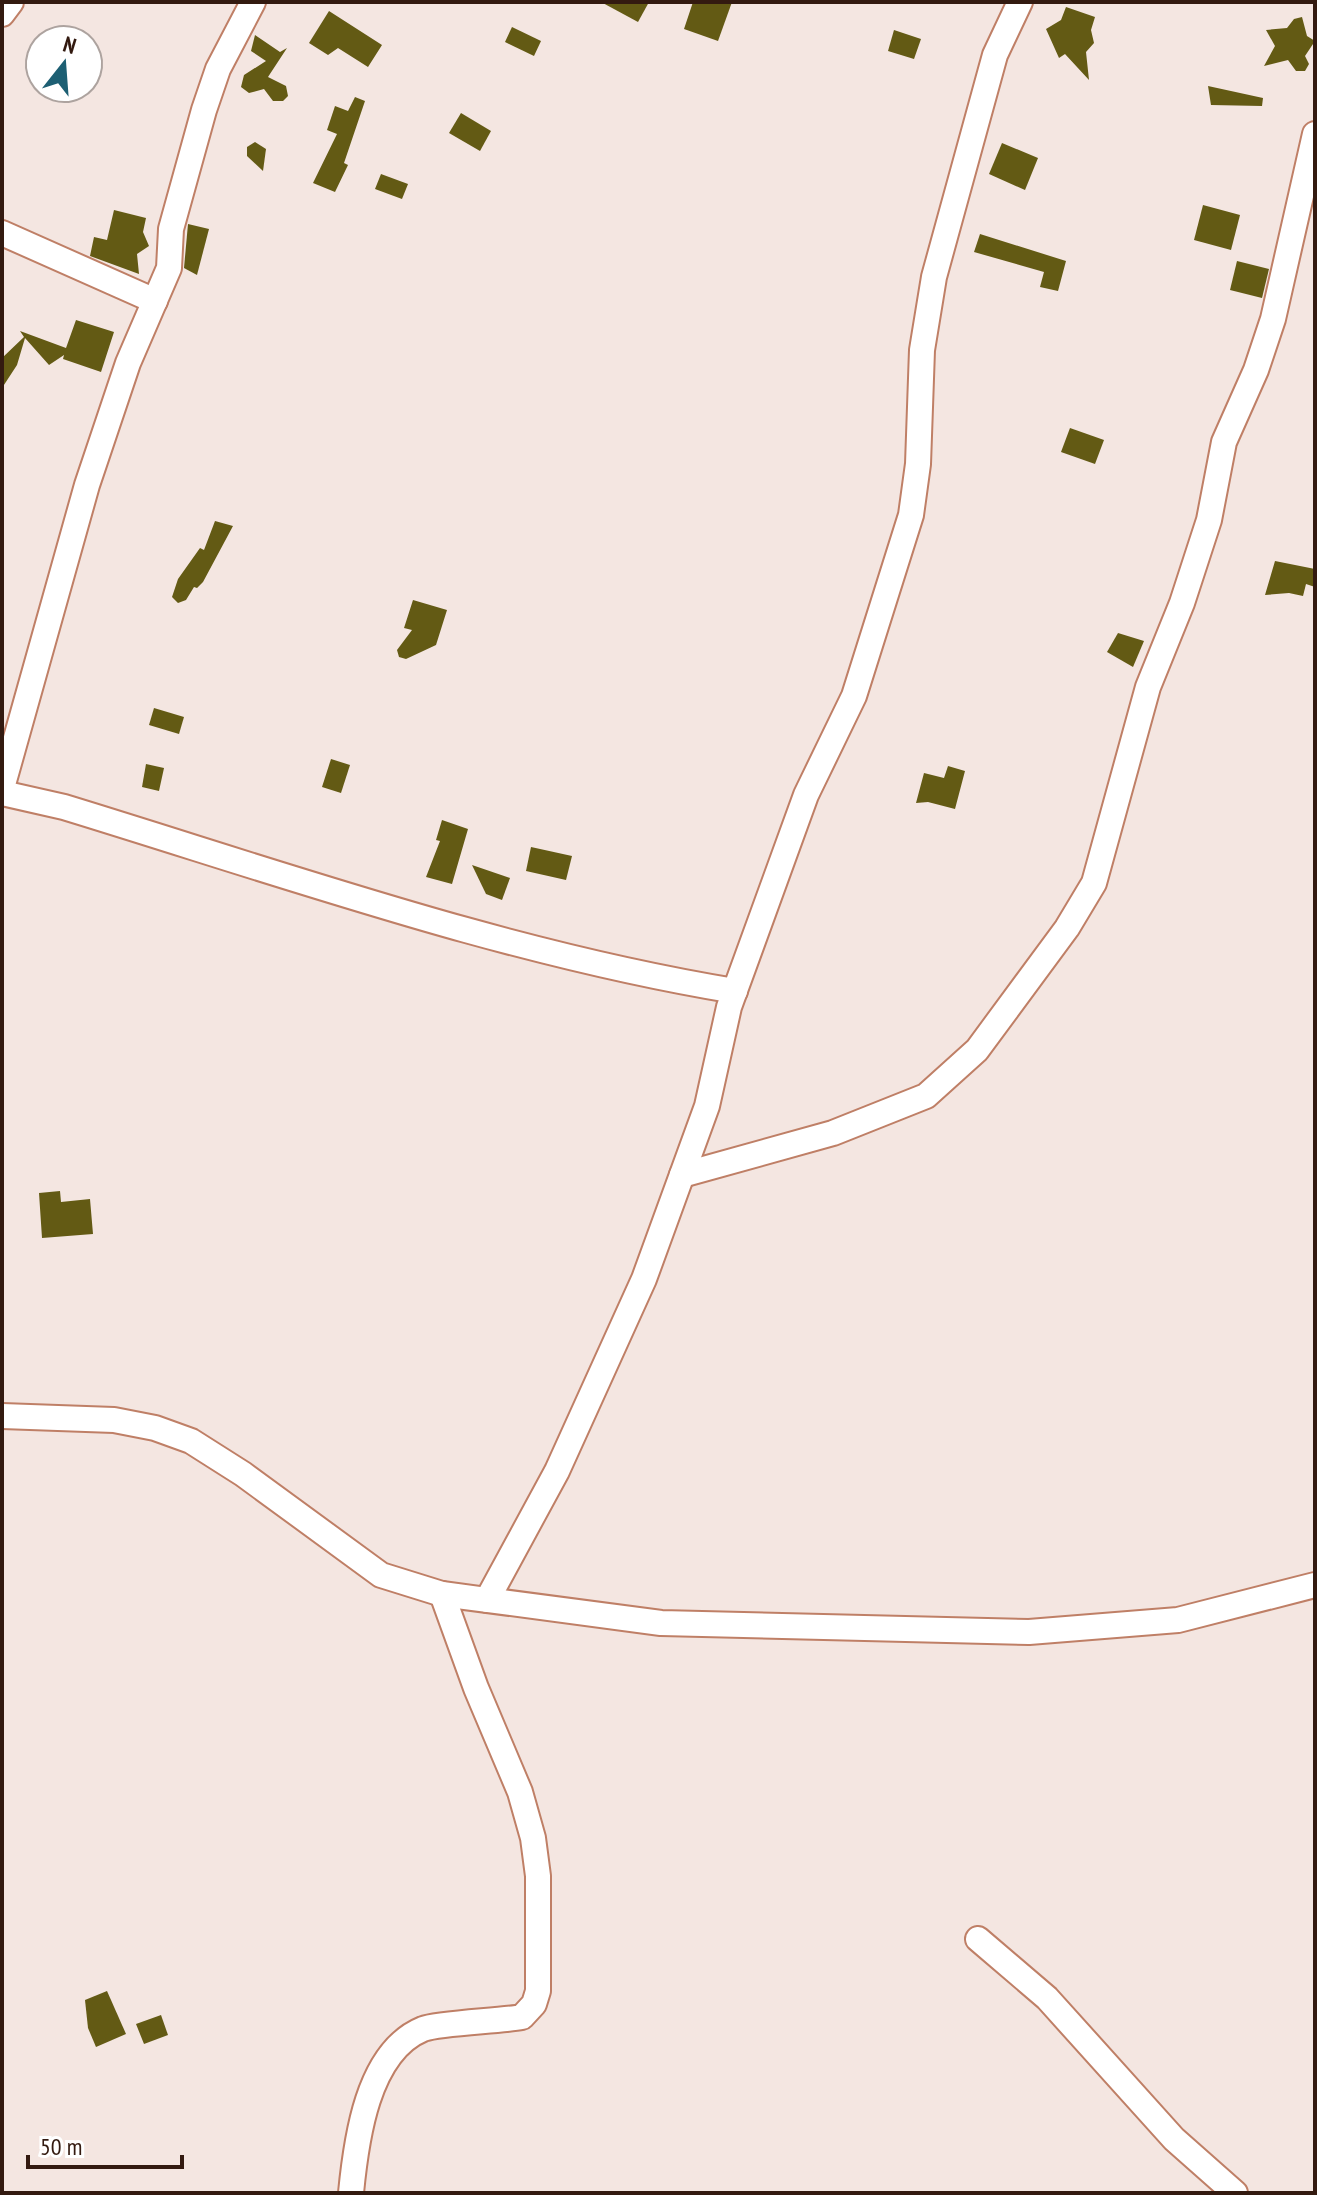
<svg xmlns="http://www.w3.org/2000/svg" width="1317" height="2195" font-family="'PT Sans Narrow',sans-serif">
  <rect width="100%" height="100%" fill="#f4e6e1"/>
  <g fill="#635a14">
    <path d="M601,2h48l-11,20z"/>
    <path d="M693,2h39l-14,39 -34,-12z"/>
    <path d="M1066,7l29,10 -4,13 3,13 -8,9 3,28 -24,-26 -6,4 -13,-29 15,-9z"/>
    <path d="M329,11l53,34 -14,22 -30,-19 -10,7 -19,-12z"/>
    <path d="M1302,17l5,19 8,5 -10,15 4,8 -4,7h-9l-8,-11 -24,6 11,-20 -9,-16 21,-2 7,-9z"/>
    <path d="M512,27l29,14 -7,15 -29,-14z"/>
    <path d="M894,30l27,9 -7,20 -26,-8z"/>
    <path d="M255,35l25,17 7,-4 -19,29 18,9 2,10 -5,5h-10l-9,-12 -15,4 -8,-6 3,-12 22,-14 -15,-10z"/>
    <path d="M1208,86l55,12 -1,8 -51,-1z"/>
    <path d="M355,97l10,4 -21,62 4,2 -13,27 -22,-9 24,-49 -10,-4 8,-24 13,5z"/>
    <path d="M461,113l30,18 -11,20 -31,-18z"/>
    <path d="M255,142l11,7 -3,22 -16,-15v-9z"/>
    <path d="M1002,143l36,15 -13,32 -36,-16z"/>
    <path d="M381,174l27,10 -6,15 -27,-10z"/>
    <path d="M1203,205l37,10 -9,35 -37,-10z"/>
    <path d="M114,210l32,8 -3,14 6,14 -12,8 2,20 -49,-18 4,-19 13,3z"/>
    <path d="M188,224l21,5 -12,46 -13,-7z"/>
    <path d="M980,234l86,27 -8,30 -18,-4 4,-15 -70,-20z"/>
    <path d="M1237,261l32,8 -7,29 -32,-8z"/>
    <path d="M76,320l38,12 -13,40 -38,-13 1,-4 -15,10 -24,-27 -8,27 -15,23v-30l22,-21 -4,-6 46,17z"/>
    <path d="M1070,428l34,12 -9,24 -34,-12z"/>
    <path d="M215,521l18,5 -30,56 -6,6 -3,-1 -8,13 -8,3 -6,-6 6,-18 22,-31 4,2z"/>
    <path d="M1275,561l40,8v18l-9,-3 -3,12 -14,-3 -24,2z"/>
    <path d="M413,600l34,10 -11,35 -30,14 -7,-2 -2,-7 15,-20 -8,-2z"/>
    <path d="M1118,633l26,8 -11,26 -26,-15z"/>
    <path d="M154,708l30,9 -5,17 -30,-9z"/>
    <path d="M331,759l19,6 -9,28 -19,-6z"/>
    <path d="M146,764l18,4 -5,23 -17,-4z"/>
    <path d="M948,766l17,5 -10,38 -27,-7 -12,1 8,-30 20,5z"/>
    <path d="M442,820l26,9 -16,55 -26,-7 14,-36 -4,-1z"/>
    <path d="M531,847l41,9 -6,24 -40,-9z"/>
    <path d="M472,865l38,13 -8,22 -16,-6z"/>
    <path d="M60,1191l1,11 29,-3 3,35 -51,4 -3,-45z"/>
    <path d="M107,1991l19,43 -30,13 -8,-19 -3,-28z"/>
    <path d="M161,2015l7,20 -24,9 -8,-20z"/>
  </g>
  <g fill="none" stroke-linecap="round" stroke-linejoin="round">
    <g stroke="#bf7f66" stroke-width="28">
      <g id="street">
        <path d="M2,14l9,-12"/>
        <path d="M2,233l153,68"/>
        <path d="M2,788l85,-303 41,-122 41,-95 2,-39 33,-119 14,-41 35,-67"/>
        <path d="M2,793l62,14c219,67 445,147 671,184"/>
        <path d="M682,1175l151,-42 93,-37 51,-46 90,-122 27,-45 54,-196 34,-84 27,-83 15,-78 32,-72 17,-51 42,-185"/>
        <path d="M2,1416l112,4 41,8 36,13 52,33 138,101 61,19 219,29 368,9 149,-12 137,-35"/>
        <path d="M487,1600l70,-129 87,-192 63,-173 22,-99 77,-212 48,-99 57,-181 7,-51 4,-114 12,-73 61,-222 25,-53"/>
        <path d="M978,1939l69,59 127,141 61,54"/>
        <path d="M351,2193c5,-52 16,-141 72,-164 16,-6 77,-8 99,-12l12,-13 4,-13v-115l-5,-38 -13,-46 -44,-104 -34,-94"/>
      </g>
    </g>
    <use href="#street" stroke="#fff" stroke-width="24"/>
  </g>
  <rect width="1317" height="2195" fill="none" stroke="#331a10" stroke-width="8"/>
  <g transform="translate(64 64) rotate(17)"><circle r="38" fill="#ffffff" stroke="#ada39f" stroke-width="2"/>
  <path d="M0-6L14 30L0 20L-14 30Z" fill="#1d5f73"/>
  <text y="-12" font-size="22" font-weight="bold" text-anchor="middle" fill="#331a10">N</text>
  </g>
  <path d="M28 2155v12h154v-12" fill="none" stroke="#331a10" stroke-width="4"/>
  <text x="40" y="2155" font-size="24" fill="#331a10" stroke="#ffffff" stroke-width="6" paint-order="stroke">50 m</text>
</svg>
